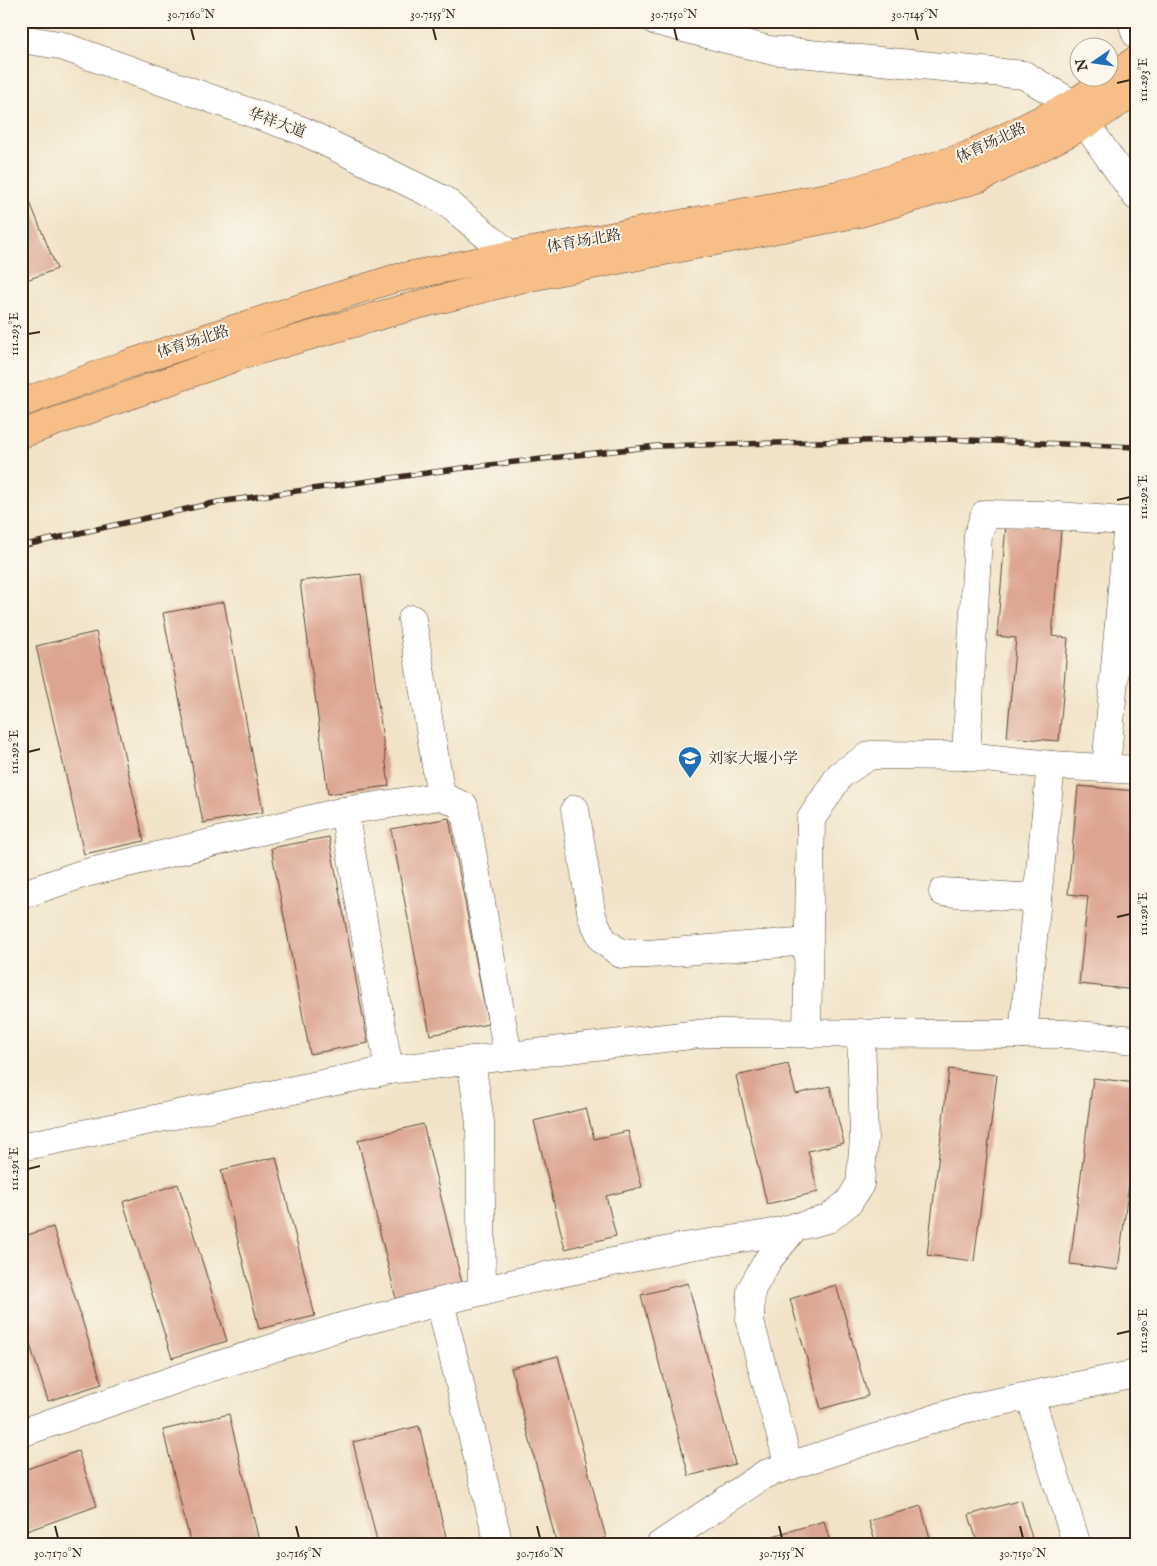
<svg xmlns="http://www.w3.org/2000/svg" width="1157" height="1566" font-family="'IM FELL English','Noto Serif SC',serif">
  <rect width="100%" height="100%" fill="#fbf7ec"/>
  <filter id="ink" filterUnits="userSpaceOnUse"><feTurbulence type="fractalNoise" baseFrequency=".02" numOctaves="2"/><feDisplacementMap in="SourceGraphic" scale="10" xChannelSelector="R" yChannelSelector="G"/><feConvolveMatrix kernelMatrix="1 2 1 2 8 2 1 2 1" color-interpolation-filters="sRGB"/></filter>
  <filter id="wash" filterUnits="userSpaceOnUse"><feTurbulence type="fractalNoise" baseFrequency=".0096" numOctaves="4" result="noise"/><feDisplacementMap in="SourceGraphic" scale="20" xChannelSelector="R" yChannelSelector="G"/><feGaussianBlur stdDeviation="1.12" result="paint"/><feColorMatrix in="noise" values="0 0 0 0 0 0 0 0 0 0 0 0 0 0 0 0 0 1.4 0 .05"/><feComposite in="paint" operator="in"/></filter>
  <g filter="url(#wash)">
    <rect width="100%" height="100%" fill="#f1e3c7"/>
    <g id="blocks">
      <g fill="#dca591">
        <path d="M21,180l36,89 -36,13z"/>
        <path d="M1006,524l55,6 -9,106 16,2 -9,103 -52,-4 9,-99 -19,-2z"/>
        <path d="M361,574l28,212 -61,8 -28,-213z"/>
        <path d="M224,602l39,210 -60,11 -40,-210z"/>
        <path d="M96,632l48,209 -60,13 -48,-208z"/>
        <path d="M1078,786l58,5v57l-5,47 5,1v94l-57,-6 9,-88 -20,-2z"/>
        <path d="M449,818l39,206 -58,11 -39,-206z"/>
        <path d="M329,837l39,206 -58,11 -39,-206z"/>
        <path d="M788,1064l8,30 34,-8 14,57 -36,8 10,41 -51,12 -31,-128z"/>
        <path d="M949,1069l48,6 -23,186 -47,-6z"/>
        <path d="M1093,1078l43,5v43l-18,144 -48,-6z"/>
        <path d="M586,1108l8,31 34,-8 14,56 -36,9 10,40 -51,13 -31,-128z"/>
        <path d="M423,1124l39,159 -66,16 -38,-159z"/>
        <path d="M276,1157l39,159 -56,13 -38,-159z"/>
        <path d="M178,1184l49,157 -55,17 -49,-156z"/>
        <path d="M53,1227l49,157 -54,17 -27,-84v-80z"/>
        <path d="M688,1283l47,181 -46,12 -48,-181z"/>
        <path d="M836,1285l32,111 -47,13 -31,-110z"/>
        <path d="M558,1356l48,182 -27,7h-22l-46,-177z"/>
        <path d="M229,1414l31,131h-69l-28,-115z"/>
        <path d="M419,1426l29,119h-70l-25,-103z"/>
        <path d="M78,1451l19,55 -76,27v-62z"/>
        <path d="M1021,1500l13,45h-56l-9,-30z"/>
        <path d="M921,1506l11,39h-56l-7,-24z"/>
        <path d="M824,1521l7,24h-56l-2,-9z"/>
      </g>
    </g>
  </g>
  <g filter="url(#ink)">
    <use href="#blocks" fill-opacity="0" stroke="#564637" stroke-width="1"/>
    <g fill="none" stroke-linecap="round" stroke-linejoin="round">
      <g stroke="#564637" stroke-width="29">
        <g id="minor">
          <path d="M656,21l113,29 255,25 49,29"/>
          <path d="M1132,21l4,13"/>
          <path d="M21,39l38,6 244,86 141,69 66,55"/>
          <path d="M1086,124l50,72"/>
          <path d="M412,619l29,177"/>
          <path d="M966,756l12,-221 7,-21 61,1 90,7"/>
          <path d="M1106,768l22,-246"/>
          <path d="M575,809l17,108 11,23 18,14h27l161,-13"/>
          <path d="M344,811l45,259"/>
          <path d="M943,892l94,6"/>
          <path d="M21,895l61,-21 262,-63 97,-15 23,10 44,250"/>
          <path d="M807,1033l4,-214 29,-44 30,-20 96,1 85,9 85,5"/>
          <path d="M1023,1034l28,-269"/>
          <path d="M471,1060l9,63 2,168"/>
          <path d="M21,1147l368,-77 319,-37 358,1 70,6"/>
          <path d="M440,1302l59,243"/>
          <path d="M1030,1396l47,149"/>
          <path d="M21,1433l185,-64 138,-43 174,-44 166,-35 84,-13 60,-15 21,-17 11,-18 4,-46 -3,-105"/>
          <path d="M789,1466l-39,-144 1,-32 17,-30 27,-33"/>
          <path d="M660,1545l105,-71 199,-65 172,-35"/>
        </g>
      </g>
      <g stroke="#564637" stroke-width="29">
        <g id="major">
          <path d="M21,403l104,-38 96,-32 172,-54 117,-24 333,-61 124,-38 106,-52 63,-44"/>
          <path d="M21,434l218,-78 167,-48 114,-29 340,-66 120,-35 106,-54 50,-33"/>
        </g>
      </g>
      <use href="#minor" stroke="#fff" stroke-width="28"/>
      <use href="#major" stroke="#f7be87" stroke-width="28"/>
      <g stroke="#3b2a1e" stroke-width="5.5">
        <path id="rail" d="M21,546l197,-44 245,-34 194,-22 288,-7 191,8"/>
      </g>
      <use href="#rail" stroke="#fbf7ec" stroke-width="4" stroke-dasharray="11" stroke-linecap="butt"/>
    </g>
  </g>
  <path fill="none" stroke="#3b2a1e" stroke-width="2" d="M191,28l3,12M433,28l3,12M674,28l3,12M915,28l3,12M1117,83l13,-3M28,334l12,-2M1117,500l13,-3M28,752l12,-3M1117,917l13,-3M28,1169l12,-3M1117,1334l13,-3M55,1526l3,12M296,1526l3,12M537,1526l3,12M779,1526l3,12M1020,1526l3,12"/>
  <defs>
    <g id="school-pin" transform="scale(1.25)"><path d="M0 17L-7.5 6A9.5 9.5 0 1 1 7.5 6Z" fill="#1f6fb2" stroke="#fbf7ec"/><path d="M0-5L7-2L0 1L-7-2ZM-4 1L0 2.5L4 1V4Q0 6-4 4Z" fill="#fff"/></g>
  </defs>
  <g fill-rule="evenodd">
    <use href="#school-pin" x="690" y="758"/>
  </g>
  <g text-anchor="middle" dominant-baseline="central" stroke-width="4" stroke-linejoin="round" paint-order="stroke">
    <g font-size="15" fill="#3b2a1e" stroke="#fbf7ec">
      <text transform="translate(277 123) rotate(20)">华祥大道</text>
      <text transform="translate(991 143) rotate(-25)">体育场北路</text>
      <text transform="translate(584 241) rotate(-10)">体育场北路</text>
      <text transform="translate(193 342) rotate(-18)">体育场北路</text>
    </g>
    <g font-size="15" fill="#3b2a1e" stroke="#fbf7ec" text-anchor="start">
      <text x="708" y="758">刘家大堰小学</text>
    </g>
  </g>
  <rect width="1157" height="1566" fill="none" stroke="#fbf7ec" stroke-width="55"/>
  <g transform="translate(1094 62) rotate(257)"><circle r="24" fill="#fbf7ec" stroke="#aea59a"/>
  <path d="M0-4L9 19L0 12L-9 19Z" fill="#1f6fb2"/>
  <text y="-8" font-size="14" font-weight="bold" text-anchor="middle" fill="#3b2a1e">N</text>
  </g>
  <rect x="28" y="28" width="1102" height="1510" fill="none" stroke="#3b2a1e" stroke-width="2"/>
  <g font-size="12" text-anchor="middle" fill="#3b2a1e">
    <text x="191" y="18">30.7160°N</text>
    <text x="433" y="18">30.7155°N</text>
    <text x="674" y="18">30.7150°N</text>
    <text x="915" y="18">30.7145°N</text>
    <text transform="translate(1143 80) rotate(-90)" y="4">111.293°E</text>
    <text transform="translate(14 334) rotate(-90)" y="4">111.293°E</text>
    <text transform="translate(1143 497) rotate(-90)" y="4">111.292°E</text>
    <text transform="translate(14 752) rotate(-90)" y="4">111.292°E</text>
    <text transform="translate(1143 914) rotate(-90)" y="4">111.291°E</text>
    <text transform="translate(14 1169) rotate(-90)" y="4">111.291°E</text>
    <text transform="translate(1143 1331) rotate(-90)" y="4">111.290°E</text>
    <text x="58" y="1557">30.7170°N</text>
    <text x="299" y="1557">30.7165°N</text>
    <text x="540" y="1557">30.7160°N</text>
    <text x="782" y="1557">30.7155°N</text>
    <text x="1023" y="1557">30.7150°N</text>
  </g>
</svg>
